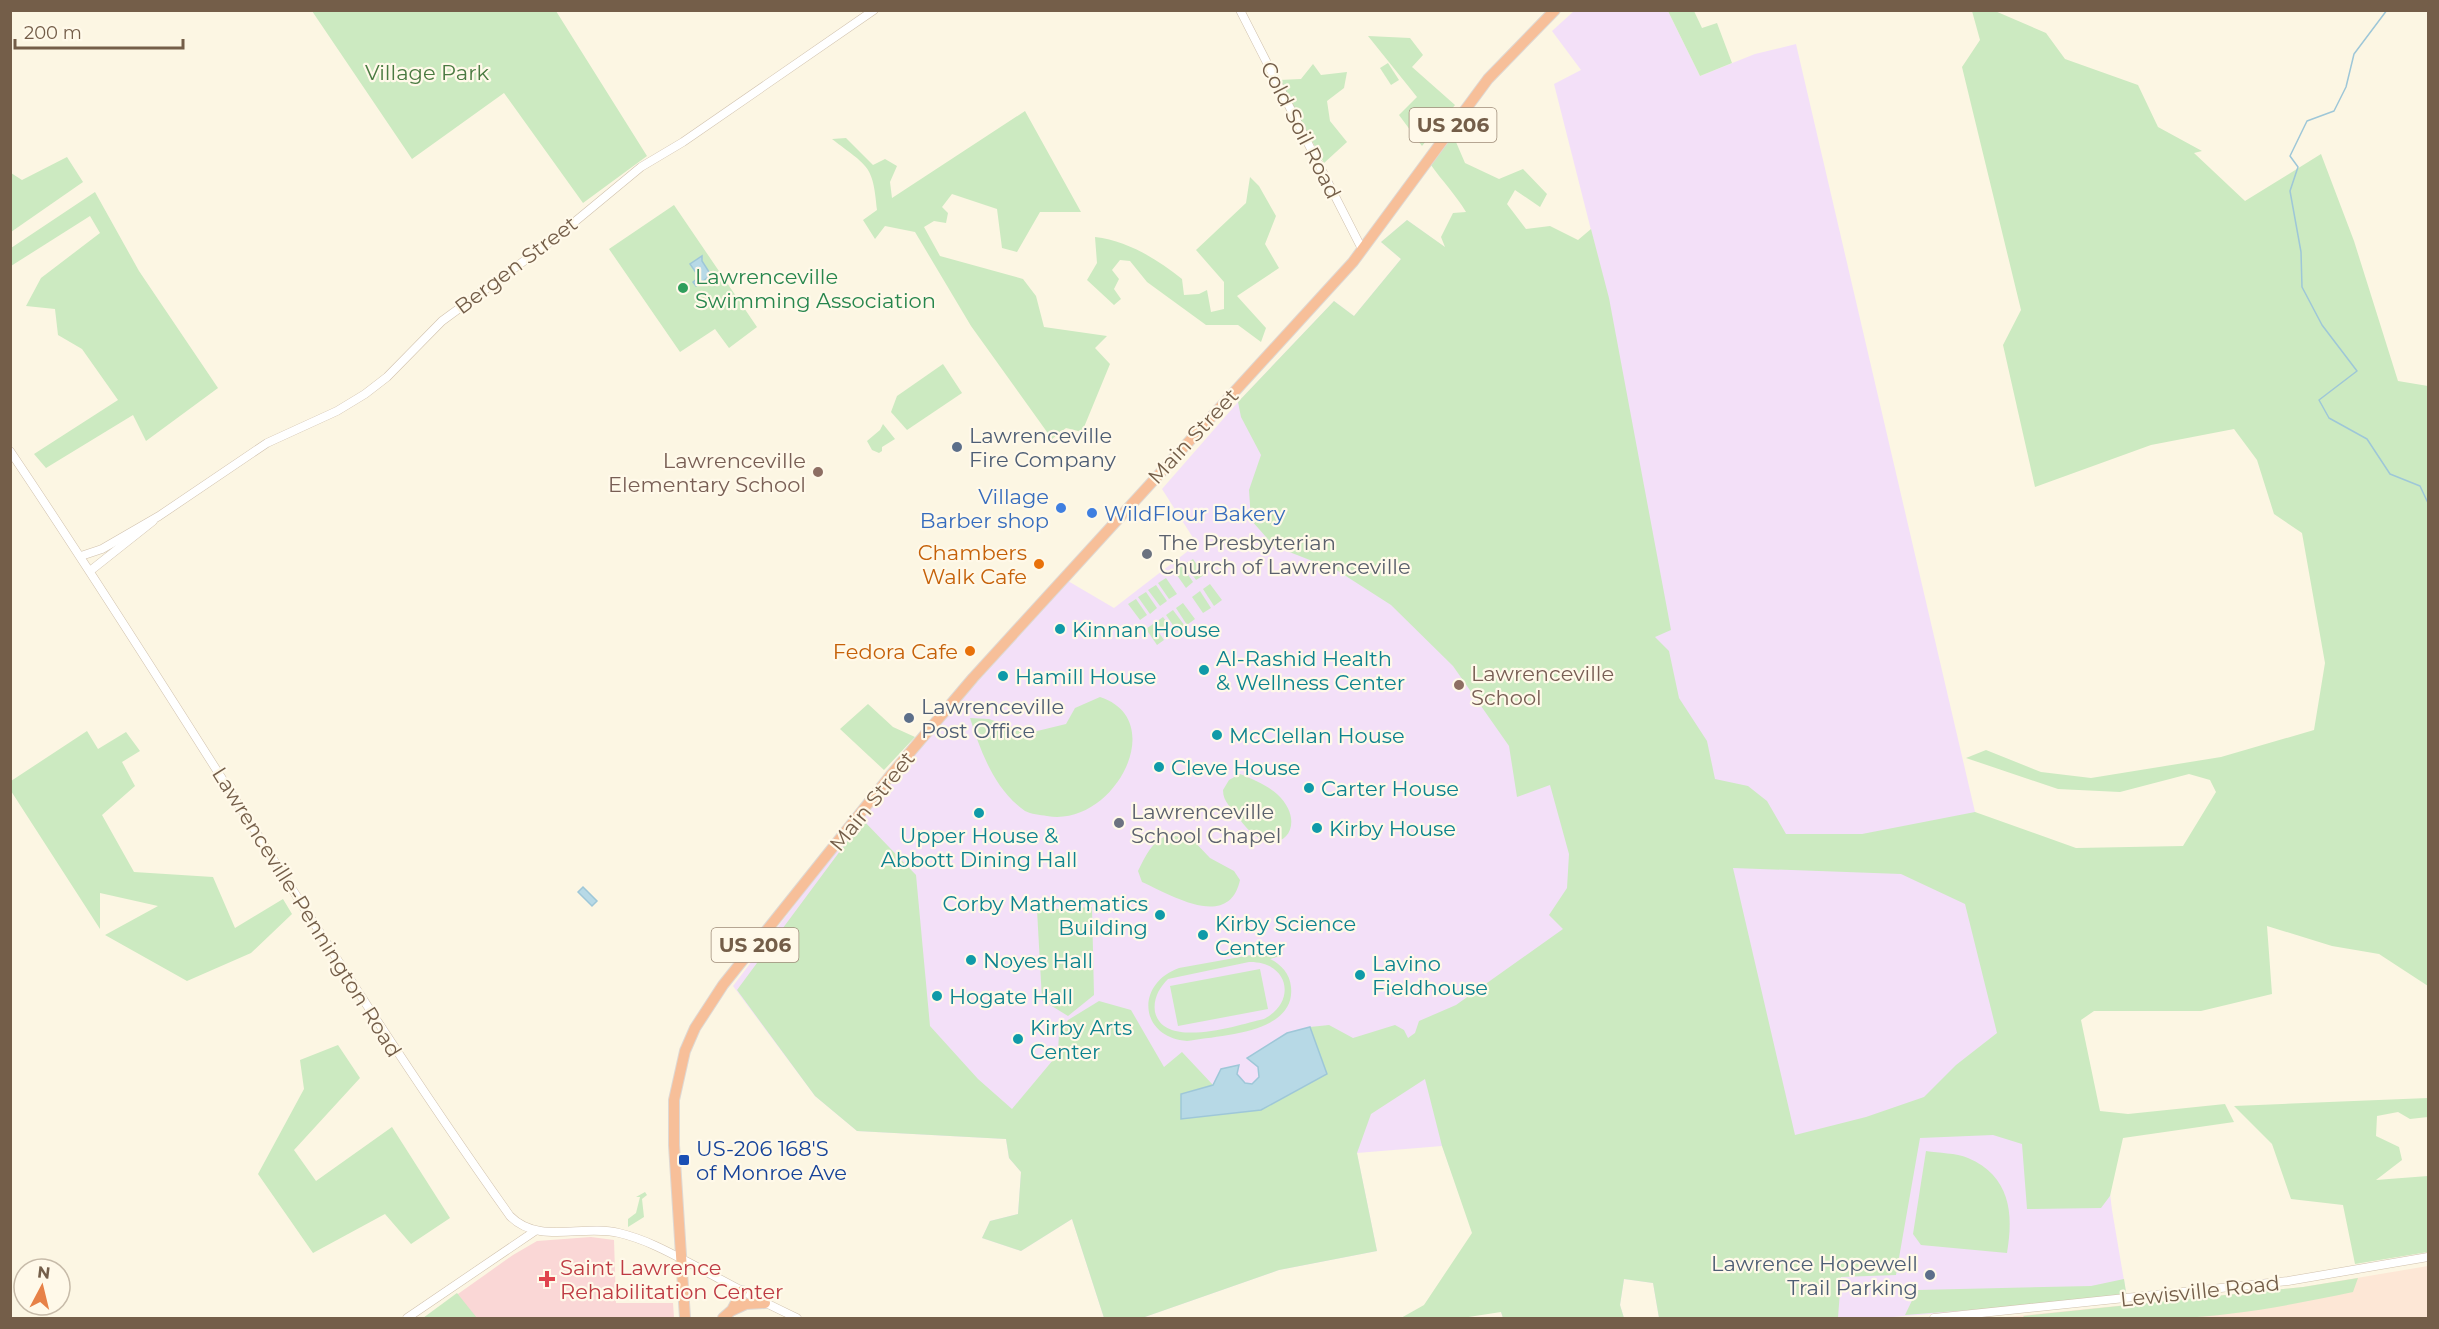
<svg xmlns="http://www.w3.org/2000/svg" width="2439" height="1329" font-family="Montserrat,sans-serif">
  <rect width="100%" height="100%" fill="#fcf6e3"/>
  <path fill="#fde7d6" d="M2428,1266v52h-431l306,-31z"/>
  <path fill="#f3e0f8" d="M1574,11h94l32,65 55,-22 41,-10 179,768 60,105 65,194 12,99 15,88 -246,20h-222l-6,-35 -29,-4 -4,26 4,13h-121l-61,-172 -85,7 20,98 -98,19 -137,48h-38l-32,-99 -51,32 -39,-13 8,-17 28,-7 3,-42 -12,-14 -3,-19 -149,-8 -42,-35 -82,-110 126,-166 85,-101 124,-138 46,27 83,-64 -35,-55 76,-87 96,-101 20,15 47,-57 -20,-17 26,-22 39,28 162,49 -54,-213 27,-14 -29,-39z"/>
  <path fill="#fad7d6" d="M591,1237l23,3 2,63h57l1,15h-250l89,-63 24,-14z"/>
  <g fill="#cceac1" fill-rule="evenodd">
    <path d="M312,11h244l91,145 -64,47 -79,-110 -92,66z"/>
    <path d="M1668,11h26l8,17 15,-5 15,40 -32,13z"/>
    <path d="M1972,11h23l51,22 19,26 73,26 20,42 44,24 -8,2 51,48 76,-47 33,87 44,140 30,5v600l-49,-32 -47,-8 -65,-20 5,68 -71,17h-107l-13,9 19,91 28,3 97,-10 9,18 -111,16 -13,58 -9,12 -74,1 -5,-65 -29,-9 -73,3 -24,137 -55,2 -3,41h-179l-6,-35 -29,-4 -4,26 4,13h-121l-2,-6 -39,6h-61l23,-13 48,-72 -30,-87 -17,-67 -54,35 -14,39 20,98 -98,19 -137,48h-38l-32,-99 -51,32 -39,-13 8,-17 28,-7 3,-42 -12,-14 -3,-19 -149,-8 -42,-35 -78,-106 126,-170 53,55 14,151 48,53 34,30 46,-55 1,-22 9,-12 31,-19 32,9 33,57 18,-15 31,33 -32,9v25l80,-9 66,-36 -17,-47 19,-2 24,13 42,-13 9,5 4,8 7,-5 4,-12 37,-16 107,-76 -14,-14 18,-27 2,-34 -19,-69 -33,12 -8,-51 -56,-80 -62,-61 -53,-34 -64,-25 -23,-26 -2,-30 12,-35 -20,-38 -3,-15 96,-101 20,15 47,-57 -20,-17 26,-22 38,27 -4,-10 12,-24 13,-1c-10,-17 -23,-30 -35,-47l22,-30 12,28 34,16 24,-10 24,25 -7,13 -25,-17 -8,14 19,25 24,-3 28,14 13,-11 18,69 62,332 -16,7 14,14 10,47 28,43 8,38 33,7 19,15 19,33h76l113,-22 101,36 107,-2 33,-54 -6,-12 -21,-6 -69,18 -62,-3 -92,-31 20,-8 55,22 50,6 130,-21 93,-27 11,-67 -23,-130 -28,-19 -17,-54 -23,-31 -83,16 -116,42 -32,-142 18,-35 -59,-243 18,-27zM1733,868l168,6 64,30 32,129 -41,32 -32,32 -58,20 -71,18z"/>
    <path d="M1368,36l42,2 13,17 -11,12 43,38 -33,41 -23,-31 18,-18z"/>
    <path d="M1388,63l11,17 -8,5 -11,-17z"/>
    <path d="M1313,64l8,11 26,-3 -3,16 -17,13 3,20 17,21 -23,21 -45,-83 22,-1z"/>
    <path d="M1025,111l56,101h-41l-23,40 -15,-4 -5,-39 -45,-15 -10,13 6,6 -2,10 -12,-2 -10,6 16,29 83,23 13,17 8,31 63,9 -12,12 15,16 -28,68 -16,-4 -14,11 -81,-113 -56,-94 -30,-6 -10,13 -12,-19 14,-10c-4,-46 -9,-43 -45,-71l14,-1 27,27 12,-6 12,7 -7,16 2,16z"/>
    <path d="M67,157l16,25 -72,50v-59l11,7z"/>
    <path d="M1250,177l9,9 17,30 -11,28 14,24 -42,28 29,32 -5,14 -23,-17h-32l-59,-43 -17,-21 -10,-1 -8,10 7,9 -5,10 7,10 -7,6 -27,-25 10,-17 -2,-26c33,4 62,22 87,42l2,16 15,-1 8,-4 4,22 13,-3v-27l-28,-32 50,-47z"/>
    <path d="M95,192l44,79 79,117 -72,53 -13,-26 -87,53 -12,-14 84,-54 -36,-51 -24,-14 -3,-26 -29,-3 15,-28 59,-45 -10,-17 -79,50v-18z"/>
    <path d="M674,205l83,122 -28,21 -14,-19 -35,23 -71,-103z"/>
    <path d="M943,364l19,29 -55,37 -16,-18 6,-16z"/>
    <path d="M883,424l12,15 -13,8v4l-3,2 -7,-3 -5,-9 13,-11z"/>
    <path d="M1193,559l11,16 -8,5 -11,-16z"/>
    <path d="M1182,566l11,16 -7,6 -12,-17z"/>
    <path d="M1166,578l11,16 -8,5 -11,-16z"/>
    <path d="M1210,584l12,16 -8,6 -11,-17z"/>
    <path d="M1156,585l11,16 -7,5 -12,-16z"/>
    <path d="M1200,591l11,17 -8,5 -11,-16z"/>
    <path d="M1146,592l11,16 -7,6 -12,-17z"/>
    <path d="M1136,599l11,16 -7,5 -12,-16z"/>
    <path d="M1183,603l12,16 -8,6 -11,-17z"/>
    <path d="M1173,610l12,16 -8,5 -11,-16z"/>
    <path d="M1163,617l12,16 -8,5 -11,-16z"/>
    <path d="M1153,624l11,16 -7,5 -11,-16z"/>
    <path d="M1100,697c71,23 13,131 -53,119 -7,-1 -16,-2 -22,-5 -31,-22 -44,-59 -55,-93l19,1 40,14 37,-9 9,-16z"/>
    <path d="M868,704l25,23 22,10 -31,33 -44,-41z"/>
    <path d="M87,731l11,18 28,-17 14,19 -18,11 13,24 -33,29 32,57 79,5 22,51 48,-29 9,15 -41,39 -64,28 -82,-46 53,-29 -58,-13v36l-89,-138v-10z"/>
    <path d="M1240,774c12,5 27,11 37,20 36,33 -3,76 -39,23 -6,-10 -15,-14 -15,-27l6,-10z"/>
    <path d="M1167,835l24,3 19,20 24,13 6,9c-11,51 -69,15 -98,2l-4,-11c8,-16 13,-28 29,-36z"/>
    <path d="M1092,907l2,88 -26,21 -26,-16 -5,-90z"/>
    <path d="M1279,950l1,6 -10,3c11,5 20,15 21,28 5,47 -72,48 -104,54 -48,-4 -52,-57 -8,-73zM1249,962c39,-1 49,39 15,57 -26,6 -100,31 -109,-7 -2,-13 4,-24 13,-33z"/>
    <path d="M1260,969l8,40 -90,17 -8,-40z"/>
    <path d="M338,1045l22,33 -66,72 22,31 76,-54 58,91 -39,26 -26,-30 -72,39 -55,-79 46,-85 -4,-29z"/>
    <path d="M2428,1098v19l-18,2 -12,-7 -21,4 -1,20 23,11 3,13 -26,20 52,-4v76l-73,12 -12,-59 -52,-6 -19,-55 -38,-38z"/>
    <path d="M1926,1151c13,2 30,2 42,7 42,18 46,55 39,95l-86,-8 -8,-11z"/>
    <path d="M645,1192l2,3 -5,4 2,18 -16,10v-8l8,-6 4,-16h-4z"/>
    <path d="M2358,1278l-5,14c-57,12 -118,24 -177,26 -50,2 -101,0 -151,0l-2,-2 280,-29z"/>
    <path d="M2124,1279l3,19 -222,17 12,-25 174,-4z"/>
    <path d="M457,1293l20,25h-54z"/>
  </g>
  <g fill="#b7d9e6" stroke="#9ec7d8" stroke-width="1.5">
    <path d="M702,256v5l9,14 -15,11 -3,-4 6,-5 -9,-13z"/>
    <path d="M583,887l14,14 -5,5 -14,-14z"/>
    <path d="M1310,1027l17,47 -66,36 -80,9v-25l32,-9 8,-16 18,-4 -2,9 8,9 7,1 7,-7 -1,-10 -11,-9 40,-25z"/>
  </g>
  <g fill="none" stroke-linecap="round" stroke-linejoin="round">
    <path stroke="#9ec7d8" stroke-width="1.5" d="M2387,10l-33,44 -8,33 -12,24 -27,10 -17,35 8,11 -8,24 11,61 1,35 20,38 35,46 -38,29 10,18 38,21 23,35 30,12 8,17"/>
    <g stroke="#d0c1ad" stroke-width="9">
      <g id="minor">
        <path d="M1240,10l122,239"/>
        <path d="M10,451c171,253 323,516 500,765 28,29 73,8 109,17 30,7 57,23 84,37 31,17 62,33 94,48"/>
        <path d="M81,556l21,-7 57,-33 108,-73 70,-32 28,-17 22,-17 55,-56 112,-82 87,-72 42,-25 191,-132"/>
        <path d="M90,571l63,-50"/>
        <path d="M407,1318l128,-87"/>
        <path d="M1934,1318l354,-37 140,-24"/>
      </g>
    </g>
    <g stroke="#ded8d3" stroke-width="12">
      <g id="highway">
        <path d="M733,1310l13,-6 19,-1"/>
        <path d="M685,1318l-11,-173v-45l11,-49 10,-23 28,-43 167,-209 83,-98 380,-416 135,-183 67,-69"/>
        <path d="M723,1318l9,-8 10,-19"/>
      </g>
    </g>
    <use href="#minor" stroke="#fff" stroke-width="8"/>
    <use href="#highway" stroke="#f7bf99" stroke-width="10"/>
  </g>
  <circle fill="#2e9e5b" stroke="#fff9e9" stroke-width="2" cx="683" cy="288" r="6"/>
  <g fill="#5c6f8a" stroke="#fff9e9" stroke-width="2">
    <circle cx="957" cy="447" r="6"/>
    <circle cx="909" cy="718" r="6"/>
    <circle cx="1930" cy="1275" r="6"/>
  </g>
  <g fill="#8d6e63" stroke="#fff9e9" stroke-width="2">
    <circle cx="818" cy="472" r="6"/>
    <circle cx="1459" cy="685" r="6"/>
  </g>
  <g fill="#3f7fe0" stroke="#fff9e9" stroke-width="2">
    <circle cx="1061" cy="508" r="6"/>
    <circle cx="1092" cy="513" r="6"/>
  </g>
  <g fill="#6b7280" stroke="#fff9e9" stroke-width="2">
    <circle cx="1147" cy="554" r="6"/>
    <circle cx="1119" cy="823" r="6"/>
  </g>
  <g fill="#e8710a" stroke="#fff9e9" stroke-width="2">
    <circle cx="1039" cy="564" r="6"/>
    <circle cx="970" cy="651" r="6"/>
  </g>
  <g fill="#0f9aa8" stroke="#fff9e9" stroke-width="2">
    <circle cx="1060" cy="629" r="6"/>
    <circle cx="1204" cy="670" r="6"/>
    <circle cx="1003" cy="676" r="6"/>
    <circle cx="1217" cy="735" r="6"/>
    <circle cx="1159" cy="767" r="6"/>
    <circle cx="1309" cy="788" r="6"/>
    <circle cx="979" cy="813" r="6"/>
    <circle cx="1317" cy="828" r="6"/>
    <circle cx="1160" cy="915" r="6"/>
    <circle cx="1203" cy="935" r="6"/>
    <circle cx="971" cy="960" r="6"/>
    <circle cx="1360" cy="975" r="6"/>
    <circle cx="937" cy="996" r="6"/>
    <circle cx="1018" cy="1039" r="6"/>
  </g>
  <rect fill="#1a4fb4" stroke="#fff9e9" stroke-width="2" x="678" y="1154" width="12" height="12" rx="3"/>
  <path fill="#e0444e" stroke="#fff9e9" stroke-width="2" d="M544 1270h6v6h6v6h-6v6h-6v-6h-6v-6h6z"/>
  <g text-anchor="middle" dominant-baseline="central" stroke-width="4.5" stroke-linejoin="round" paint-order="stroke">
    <g fill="#fff9e9" stroke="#9e8c79" stroke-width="1.5">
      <rect x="1409.5" y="108" width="87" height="34" rx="4.5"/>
      <rect x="711.5" y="928" width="87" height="34" rx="4.5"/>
    </g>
    <g font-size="20" font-weight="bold" fill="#745e49">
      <text x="1453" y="125">US 206</text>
      <text x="755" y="945">US 206</text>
    </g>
    <g font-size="21" fill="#4a7a41" stroke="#fff9e9">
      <text x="427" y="72">Village Park</text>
    </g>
    <g font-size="21" fill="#745e49" stroke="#fff9e9">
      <text transform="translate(1301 130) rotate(63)">Cold Soil Road</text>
      <text transform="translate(516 265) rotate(-37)">Bergen Street</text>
      <text transform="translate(1193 436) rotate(-47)">Main Street</text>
      <text transform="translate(872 801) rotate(-51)">Main Street</text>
      <text transform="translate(307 912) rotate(58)">Lawrenceville-Pennington Road</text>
      <text transform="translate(2200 1291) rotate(-6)">Lewisville Road</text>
    </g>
    <g font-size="21" fill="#27864d" stroke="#fff9e9" text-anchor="start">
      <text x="695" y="276">Lawrenceville<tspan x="695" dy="24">Swimming Association</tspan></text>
    </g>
    <g font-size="21" fill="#4e5e75" stroke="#fff9e9" text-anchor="start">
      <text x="969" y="435">Lawrenceville<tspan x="969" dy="24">Fire Company</tspan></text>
      <text x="921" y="706">Lawrenceville<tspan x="921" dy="24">Post Office</tspan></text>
      <text x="1918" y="1263" text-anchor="end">Lawrence Hopewell<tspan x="1918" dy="24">Trail Parking</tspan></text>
    </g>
    <g font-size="21" fill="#785e54" stroke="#fff9e9" text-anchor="end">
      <text x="806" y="460">Lawrenceville<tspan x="806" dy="24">Elementary School</tspan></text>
      <text x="1471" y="673" text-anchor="start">Lawrenceville<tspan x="1471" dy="24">School</tspan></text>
    </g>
    <g font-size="21" fill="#366cbe" stroke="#fff9e9" text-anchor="end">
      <text x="1049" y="496">Village<tspan x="1049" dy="24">Barber shop</tspan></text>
      <text x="1104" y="513" text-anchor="start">WildFlour Bakery</text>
    </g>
    <g font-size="21" fill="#5b616d" stroke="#fff9e9" text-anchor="start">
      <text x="1159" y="542">The Presbyterian<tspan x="1159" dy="24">Church of Lawrenceville</tspan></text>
      <text x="1131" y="811">Lawrenceville<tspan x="1131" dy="24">School Chapel</tspan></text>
    </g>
    <g font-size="21" fill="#c56008" stroke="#fff9e9" text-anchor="end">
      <text x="1027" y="552">Chambers<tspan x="1027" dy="24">Walk Cafe</tspan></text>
      <text x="958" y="651">Fedora Cafe</text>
    </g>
    <g font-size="21" fill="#0d838f" stroke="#fff9e9" text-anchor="start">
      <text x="1072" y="629">Kinnan House</text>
      <text x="1216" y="658">Al-Rashid Health<tspan x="1216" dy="24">&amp; Wellness Center</tspan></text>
      <text x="1015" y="676">Hamill House</text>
      <text x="1229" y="735">McClellan House</text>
      <text x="1171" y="767">Cleve House</text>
      <text x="1321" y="788">Carter House</text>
      <text x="1329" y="828">Kirby House</text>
      <text x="979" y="835" text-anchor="middle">Upper House &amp;<tspan x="979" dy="24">Abbott Dining Hall</tspan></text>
      <text x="1148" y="903" text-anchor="end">Corby Mathematics<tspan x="1148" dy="24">Building</tspan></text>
      <text x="1215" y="923">Kirby Science<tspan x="1215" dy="24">Center</tspan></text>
      <text x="983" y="960">Noyes Hall</text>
      <text x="1372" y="963">Lavino<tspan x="1372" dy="24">Fieldhouse</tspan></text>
      <text x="949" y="996">Hogate Hall</text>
      <text x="1030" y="1027">Kirby Arts<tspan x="1030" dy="24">Center</tspan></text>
    </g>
    <g font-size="21" fill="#164399" stroke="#fff9e9" text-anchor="start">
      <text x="696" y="1148">US-206 168'S<tspan x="696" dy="24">of Monroe Ave</tspan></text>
    </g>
    <g font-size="21" fill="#be3a42" stroke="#fff9e9" text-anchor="start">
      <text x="560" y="1267">Saint Lawrence<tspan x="560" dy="24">Rehabilitation Center</tspan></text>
    </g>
  </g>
  <rect width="2439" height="1329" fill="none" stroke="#745e49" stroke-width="24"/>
  <g transform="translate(42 1287) rotate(7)"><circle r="28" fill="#fff9e9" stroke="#c7bba9" stroke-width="1.5"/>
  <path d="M0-4.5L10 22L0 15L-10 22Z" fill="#e78147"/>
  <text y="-9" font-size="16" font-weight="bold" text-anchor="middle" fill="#745e49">N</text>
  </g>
  <path d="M15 39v9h168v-9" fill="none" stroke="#745e49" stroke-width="3"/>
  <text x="24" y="39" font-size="18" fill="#745e49" stroke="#fff9e9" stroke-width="4.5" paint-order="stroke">200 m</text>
</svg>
